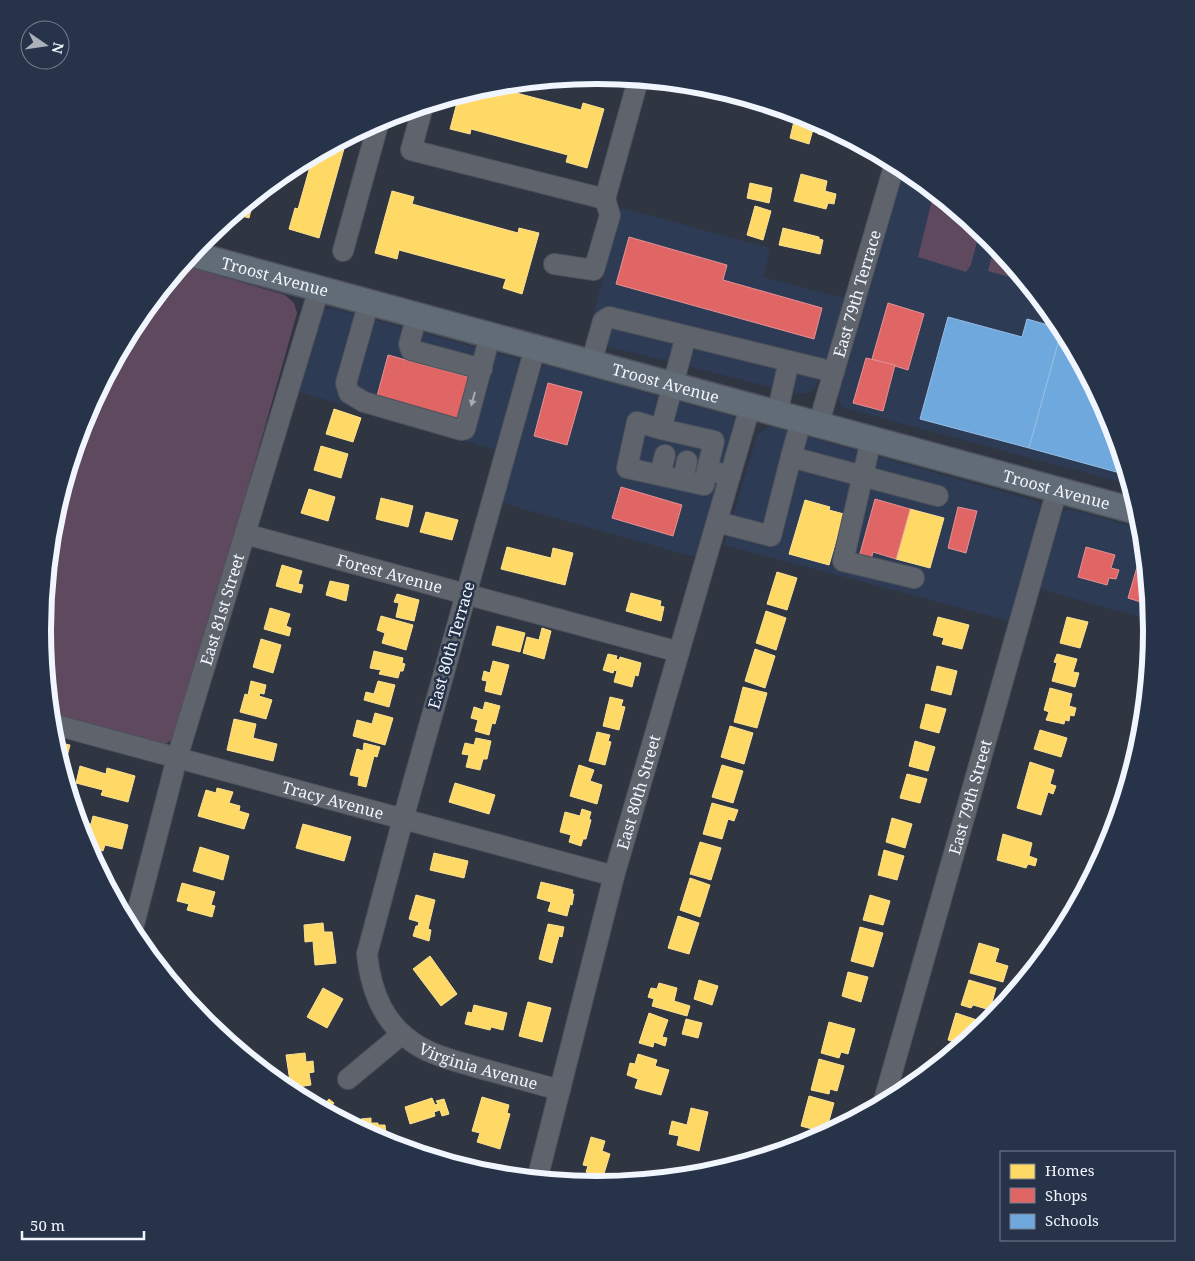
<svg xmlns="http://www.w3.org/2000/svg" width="1195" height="1261" font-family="'Noto Serif',serif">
  <rect width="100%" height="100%" fill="#2f3541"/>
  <g fill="#2d3b55">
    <path d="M901,167l89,71 69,84 51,96 21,67 -287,-77 -3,-3 -3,-6 -1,-6z"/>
    <path d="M622,208l148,40 -7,29 84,22 -31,87 -4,4 -4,3 -9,1 -213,-53z"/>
    <path d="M331,308l187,51 3,5 -25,86 -200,-59 26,-81z"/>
    <path d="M544,366h5l183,50 4,3 1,2 -35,138 -204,-57 38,-131z"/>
    <path d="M768,427h5l266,75 3,7 -29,113 -289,-77 33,-109 3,-4z"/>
    <path d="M1065,510h8l70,19 9,102v9l-10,-3 5,-18 -107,-30 22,-76z"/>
  </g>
  <g fill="#5f495e">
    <path d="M933,196l8,2 39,32 -9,35 -5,7 -48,-15z"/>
    <path d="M995,244l29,36v1l-36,-10z"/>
    <path d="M183,265l102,30 9,8 3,10 -119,422 -15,11 -112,-30 -8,-86 10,-108 32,-104 51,-96z"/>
  </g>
  <path fill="#0d2627" d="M82,427l5,4 -2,12 -12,13z"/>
  <g fill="#ffd966" stroke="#fae194">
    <path d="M490,86l91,24 2,-7 21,6 -17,59 -21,-6 2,-7 -97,-26 -1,5 -20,-5 9,-34z"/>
    <path d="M795,117l20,5 -6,22 -19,-6z"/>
    <path d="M821,124l24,12 -2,5 -25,-7z"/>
    <path d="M347,138l-28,100 -30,-9 6,-21 3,1 15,-53z"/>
    <path d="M801,174l26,7 -2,10 11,3 -2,10 -6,-1 -2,6 -32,-8z"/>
    <path d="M750,183l22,5 -3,15 -22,-5z"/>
    <path d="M392,191l22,6 -2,7 106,29 1,-5 20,5 -17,61 -19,-6 3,-9 -107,-29 -2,9 -22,-6z"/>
    <path d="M254,198l-5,20 -14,-4z"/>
    <path d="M755,206l16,5 -8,29 -16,-5z"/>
    <path d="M783,228l36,9v2l4,1 -3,14 -41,-9z"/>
    <path d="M334,409l27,9 -8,24 -27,-8z"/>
    <path d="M321,446l27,8 -7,24 -27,-8z"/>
    <path d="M309,489l26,8 -7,24 -27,-8z"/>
    <path d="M381,498l32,8 -5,21 -32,-8z"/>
    <path d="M805,500l25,7 -1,3 15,4 -15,51 -40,-11z"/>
    <path d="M910,509l34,9 -14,50 -34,-9z"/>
    <path d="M426,512l32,8 -6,20 -32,-8z"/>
    <path d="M507,547l44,11 2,-10 20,5 -8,32 -64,-16z"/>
    <path d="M282,565l20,6 -4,13 5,1 -2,8 -25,-7z"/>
    <path d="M777,572l20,6 -10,32 -20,-6z"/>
    <path d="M330,581l19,4 -3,16 -20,-6z"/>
    <path d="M631,593l30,8 -1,5 4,1 -3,14 -35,-10z"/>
    <path d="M397,594l22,6 -5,21 -18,-4 3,-14 -5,-1z"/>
    <path d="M270,608l20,6 -4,12 5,2 -2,8 -25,-7z"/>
    <path d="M766,611l20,7 -10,32 -20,-7z"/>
    <path d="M381,616l32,9 -7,25 -24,-7 3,-10 -8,-3z"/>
    <path d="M938,617l31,8 -7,24 -20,-5 2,-6 -11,-3z"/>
    <path d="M1067,617l21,5 -8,26 -20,-5z"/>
    <path d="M497,626l28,7 -5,19 -28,-7z"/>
    <path d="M542,628l9,3 -7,28 -21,-6 4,-16 12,3z"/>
    <path d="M261,639l20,6 -8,28 -20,-6z"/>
    <path d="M755,649l20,7 -10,32 -20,-7z"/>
    <path d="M374,651l29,7 -1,5 3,1 -2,7h-3l-2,7 -19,-4 2,-4 -11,-2z"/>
    <path d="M608,654l9,2 -1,3 3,1 1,-3 21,6 -3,13 -3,-1 -3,12 -18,-5 3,-11 -3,-1 -1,3 -10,-3z"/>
    <path d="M1057,654l20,5 -4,13 6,1 -4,14 -23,-6 5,-18 -3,-1z"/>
    <path d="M493,661l16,4 -8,30 -16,-4 2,-10 -5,-1 2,-9 6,2z"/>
    <path d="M937,666l20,5 -6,24 -20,-5z"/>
    <path d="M251,681l15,4 -2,9 -4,-1 -1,3 13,4 -6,19 -26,-7 5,-18 3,1z"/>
    <path d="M378,681l17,4 -6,22 -25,-7 2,-8 8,2z"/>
    <path d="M743,687l24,6 -10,35 -23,-6z"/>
    <path d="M1050,688l22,6 -3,12 7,2 -2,8 -4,-1 -1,6 -4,-1 -1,4 -18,-4 3,-8 -5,-2z"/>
    <path d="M610,697l13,3 -2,6 4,1 -6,23 -16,-4z"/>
    <path d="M485,702l15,4 -5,18 -3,-1 -3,12 -14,-4 3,-11 -7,-2 3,-11 9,3z"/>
    <path d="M926,704l20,5 -7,24 -19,-5z"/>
    <path d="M375,713l18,5 -8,27 -32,-9 4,-16 15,4z"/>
    <path d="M234,719l22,5 -3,14 24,6 -4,17 -46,-11z"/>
    <path d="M730,726l23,7 -9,31 -23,-7z"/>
    <path d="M1040,730l27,8 -6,19 -27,-8z"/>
    <path d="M597,732l13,3 -2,6 3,1 -6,23 -16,-4z"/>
    <path d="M476,738l15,3 -4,18h-4l-3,11 -14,-3 3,-12 -7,-1 3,-11 9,2z"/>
    <path d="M915,741l20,6 -7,24 -19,-5z"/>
    <path d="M61,743l9,2 -5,19 -5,-2 -2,-8z"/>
    <path d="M364,743l16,4 -3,10 -3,-1 -8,31 -8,-2 1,-8 -9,-2 7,-26 6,2z"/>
    <path d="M1030,762l24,8 -4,14 6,2 -3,8 -5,-2 -7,23 -24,-7z"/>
    <path d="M579,765l15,5 -4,11 12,4 -5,19 -27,-8z"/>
    <path d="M722,765l21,6 -10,32 -21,-6z"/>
    <path d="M80,766l26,8 1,-6 28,8 -7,26 -27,-7 2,-5 -27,-7z"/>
    <path d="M907,774l20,5 -7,24 -20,-5z"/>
    <path d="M455,783l40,12 -6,19 -40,-12z"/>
    <path d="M217,788l16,4 -4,11 11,3 -1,5 10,3 -5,15 -46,-13 8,-26 10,3z"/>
    <path d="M712,803l26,7 -4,11 -6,-2 -6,20 -19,-5z"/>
    <path d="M582,809l9,3 -2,7 2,1 -5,19h-3l-2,7 -12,-4 2,-7 -11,-3 5,-20 15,4z"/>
    <path d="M93,816l35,9 -6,24 -17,-4 -2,6 -14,-3 2,-7 -7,-2 4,-15h3z"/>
    <path d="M892,818l20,6 -7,24 -19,-6z"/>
    <path d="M303,824l48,13 -7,24 -48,-13z"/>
    <path d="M1003,834l29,9 -3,13 8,3 -2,7 -7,-2 -2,4 -29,-8z"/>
    <path d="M700,842l21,6 -10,32 -21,-6z"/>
    <path d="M200,847l29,9 -6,24 -30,-9z"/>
    <path d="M884,850l20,6 -7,24 -19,-5z"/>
    <path d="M434,853l34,8 -4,17 -34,-8z"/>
    <path d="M690,878l20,7 -10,32 -20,-7z"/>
    <path d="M541,882l32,8 -1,4h2l-2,11 -2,-1 -3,12 -19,-5 3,-9 -14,-4z"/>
    <path d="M182,883l33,9 -4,13 4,1 -3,11 -25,-7 2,-6 -12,-3z"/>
    <path d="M416,895l19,5 -7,29 3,1 -2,11 -16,-5 3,-10h2l1,-4 -10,-3z"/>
    <path d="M870,895l20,6 -7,24 -20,-5z"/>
    <path d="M678,916l21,7 -10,31 -21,-6z"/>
    <path d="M323,923l1,9h8l4,31 -21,2 -2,-24 -8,1 -1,-17z"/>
    <path d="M548,924l16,3 -2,10 -3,-1 -7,27 -13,-4z"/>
    <path d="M860,927l23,6 -10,34 -22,-6z"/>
    <path d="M979,943l20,6 -4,13 13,4 -5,16 -33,-9z"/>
    <path d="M430,956l27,38 -16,12 -28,-37z"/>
    <path d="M848,972l20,5 -7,25 -19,-6z"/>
    <path d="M699,980l19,6 -6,19 -18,-6z"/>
    <path d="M969,980l27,8 -6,22 -17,-5 -2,3 -10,-3z"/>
    <path d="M659,983l18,5 -3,13 16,5 -3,10 -35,-10 2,-7 -6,-2 3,-9 6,1z"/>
    <path d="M323,988l20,11 -16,29 -20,-11z"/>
    <path d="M528,1002l23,6 -9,34 -23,-6z"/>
    <path d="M474,1005l33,8 -4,17 -12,-3 -1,3 -25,-6 3,-12 4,1z"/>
    <path d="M649,1013l19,7 -6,17 5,1 -2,8 -11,-4 -1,5 -14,-4z"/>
    <path d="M956,1013l21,7 -3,9 6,2 -10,8 -7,-2 -2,7 -13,-4z"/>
    <path d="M686,1019l16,4 -4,15 -16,-4z"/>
    <path d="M829,1022l26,7 -7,25 -7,-2 -2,6 -18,-5z"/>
    <path d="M305,1053l1,9 7,-1 1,11 -5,1 2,12 -20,3 -5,-33z"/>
    <path d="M638,1054l19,6 -2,6 14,4 -8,25 -26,-7 3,-9 -11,-4 3,-12 5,1z"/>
    <path d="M819,1059l25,7 -7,25 -7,-2 -1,5 -18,-4z"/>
    <path d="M809,1096l25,7 -7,25 -7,-2 -1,5 -18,-5z"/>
    <path d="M482,1097l27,8 -2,8 3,1 -10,35 -23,-7 3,-9 -8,-2z"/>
    <path d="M432,1098l3,7 3,-1 -2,-3 8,-2 5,15 -7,2 -2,-6 -6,2 1,4 -25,8 -5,-17z"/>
    <path d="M317,1099l7,6 5,-6 5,4 -3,4 15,13 -1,2 -33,-18z"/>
    <path d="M691,1108l17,4 -9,39 -22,-6 2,-9 -10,-2 3,-13 15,4z"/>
    <path d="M371,1118v5h7v2h7l2,17h-4l-30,-16 8,-2v-5z"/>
    <path d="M591,1137l14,4 -3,10 8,3 -7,23 -17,-5 2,-6 -5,-1z"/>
  </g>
  <g fill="#e06666" stroke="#e59194">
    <path d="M629,237l98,28 -4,15 99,28 -8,31 -198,-55z"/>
    <path d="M888,303l36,11 -16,56 -36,-11z"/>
    <path d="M388,355l81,22 -11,44 -82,-21z"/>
    <path d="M866,358l29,7 -12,46 -30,-8z"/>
    <path d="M548,383l34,9 -15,53 -33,-9z"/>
    <path d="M621,487l61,18 -9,31 -61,-18z"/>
    <path d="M875,499l35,10 -14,50 -23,-7 -2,8 -12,-3z"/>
    <path d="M958,507l19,4 -11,42 -18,-5z"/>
    <path d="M1144,543l6,62 -22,-7z"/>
    <path d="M1086,547l29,8 -4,13 8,2 -3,9 -7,-1 -2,7 -29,-8z"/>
  </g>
  <g fill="#6fa8dc" stroke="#96bfe6">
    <path d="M948,317l74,20 5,-18 35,10 -33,119 -109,-29z"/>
    <path d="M1062,329l48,89 13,42 -3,13 -91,-25z"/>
  </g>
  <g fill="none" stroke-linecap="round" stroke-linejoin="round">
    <g stroke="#4c515b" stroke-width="22">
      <g id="minor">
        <path d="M423,106l-12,44 194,49 33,-119"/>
        <path d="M343,251l36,-130"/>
        <path d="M554,264l40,6 16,-55 -5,-16"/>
        <path d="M369,302l-23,81 3,10 15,9 97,28 4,-1 25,-93"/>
        <path d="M417,316l-8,28 2,6 71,19"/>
        <path d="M686,336l-25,93 53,12 -7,29 23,6"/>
        <path id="s1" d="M535,348l-132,471 -36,135c4,39 18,74 55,94 18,10 38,14 57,20 27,7 54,15 81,22"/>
        <path d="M591,364l12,-43 6,-4 225,55"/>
        <path d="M777,414l12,-53"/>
        <path d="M801,421l-10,36 147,39"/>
        <path id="s2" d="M818,426l77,-263"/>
        <path d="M661,429l-24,-7 -10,46 77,17 3,-15"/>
        <path d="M871,440l-28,121 71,17"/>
        <path d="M660,475l5,-20"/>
        <path d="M683,480l4,-19"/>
        <path d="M717,522l54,14 20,-79"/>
        <path id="s3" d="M245,534l434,118"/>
        <path id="s4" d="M52,724l562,152"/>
        <path id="s5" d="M132,932l45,-174 142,-469"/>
        <path d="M348,1079l54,-45"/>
        <path id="s6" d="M883,1104l174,-614"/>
        <path id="s7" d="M537,1180l77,-304 136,-469"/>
      </g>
    </g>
    <g stroke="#4c515b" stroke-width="28">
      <g id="major">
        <path id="s8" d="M192,254l947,258"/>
      </g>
    </g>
    <use href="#minor" stroke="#5f646c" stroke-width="20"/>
    <use href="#major" stroke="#616c77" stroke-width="25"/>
  </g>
  <defs><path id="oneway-solid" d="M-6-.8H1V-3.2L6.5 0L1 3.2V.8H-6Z" transform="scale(1.25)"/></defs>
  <use fill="#a8acb5" href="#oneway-solid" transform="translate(473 399) rotate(105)"/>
  <g text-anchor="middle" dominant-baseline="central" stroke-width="5" stroke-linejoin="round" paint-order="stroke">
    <g font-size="16" fill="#f0f5fe" stroke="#273349">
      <text stroke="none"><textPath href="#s8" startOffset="86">Troost Avenue</textPath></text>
      <text stroke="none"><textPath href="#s2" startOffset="138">East 79th Terrace</textPath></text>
      <text stroke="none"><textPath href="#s8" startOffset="491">Troost Avenue</textPath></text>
      <text stroke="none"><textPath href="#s8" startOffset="896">Troost Avenue</textPath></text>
      <text stroke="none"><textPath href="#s3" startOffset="150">Forest Avenue</textPath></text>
      <text stroke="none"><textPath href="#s5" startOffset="335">East 81st Street</textPath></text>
      <text transform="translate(451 645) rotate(-74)">East 80th Terrace</text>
      <text stroke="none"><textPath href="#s7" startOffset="401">East 80th Street</textPath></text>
      <text stroke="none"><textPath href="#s6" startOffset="319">East 79th Street</textPath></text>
      <text stroke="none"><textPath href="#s4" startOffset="291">Tracy Avenue</textPath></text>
      <text stroke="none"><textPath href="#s1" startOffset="802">Virginia Avenue</textPath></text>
    </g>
  </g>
  <path d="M0 0H1195V1261H0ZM51 630a546 546 0 1 1 1092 0a546 546 0 1 1-1092 0Z" fill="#273349" fill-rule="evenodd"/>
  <path fill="none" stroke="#f0f5fe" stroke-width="6" d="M51 630a546 546 0 1 1 1092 0a546 546 0 1 1-1092 0Z"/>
  <rect x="1000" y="1151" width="175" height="90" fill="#273349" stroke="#778191"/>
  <rect x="1010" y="1164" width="25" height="15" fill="#ffd966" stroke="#778191"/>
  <text x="1045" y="1176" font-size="15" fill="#f0f5fe">Homes</text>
  <rect x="1010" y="1188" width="25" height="15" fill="#e06666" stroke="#778191"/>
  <text x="1045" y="1201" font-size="15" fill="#f0f5fe">Shops</text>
  <rect x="1010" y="1214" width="25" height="15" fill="#6fa8dc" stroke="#778191"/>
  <text x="1045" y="1226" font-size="15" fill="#f0f5fe">Schools</text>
  <g transform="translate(45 45) rotate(103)"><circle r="24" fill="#273349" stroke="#778191"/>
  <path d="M0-4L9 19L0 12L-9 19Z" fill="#acb2bc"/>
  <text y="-8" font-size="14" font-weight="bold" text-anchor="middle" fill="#f0f5fe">N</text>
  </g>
  <path d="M22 1231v8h122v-8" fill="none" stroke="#f0f5fe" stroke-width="2.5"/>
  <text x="30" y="1231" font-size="15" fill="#f0f5fe" stroke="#273349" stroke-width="4" paint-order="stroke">50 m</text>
</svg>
